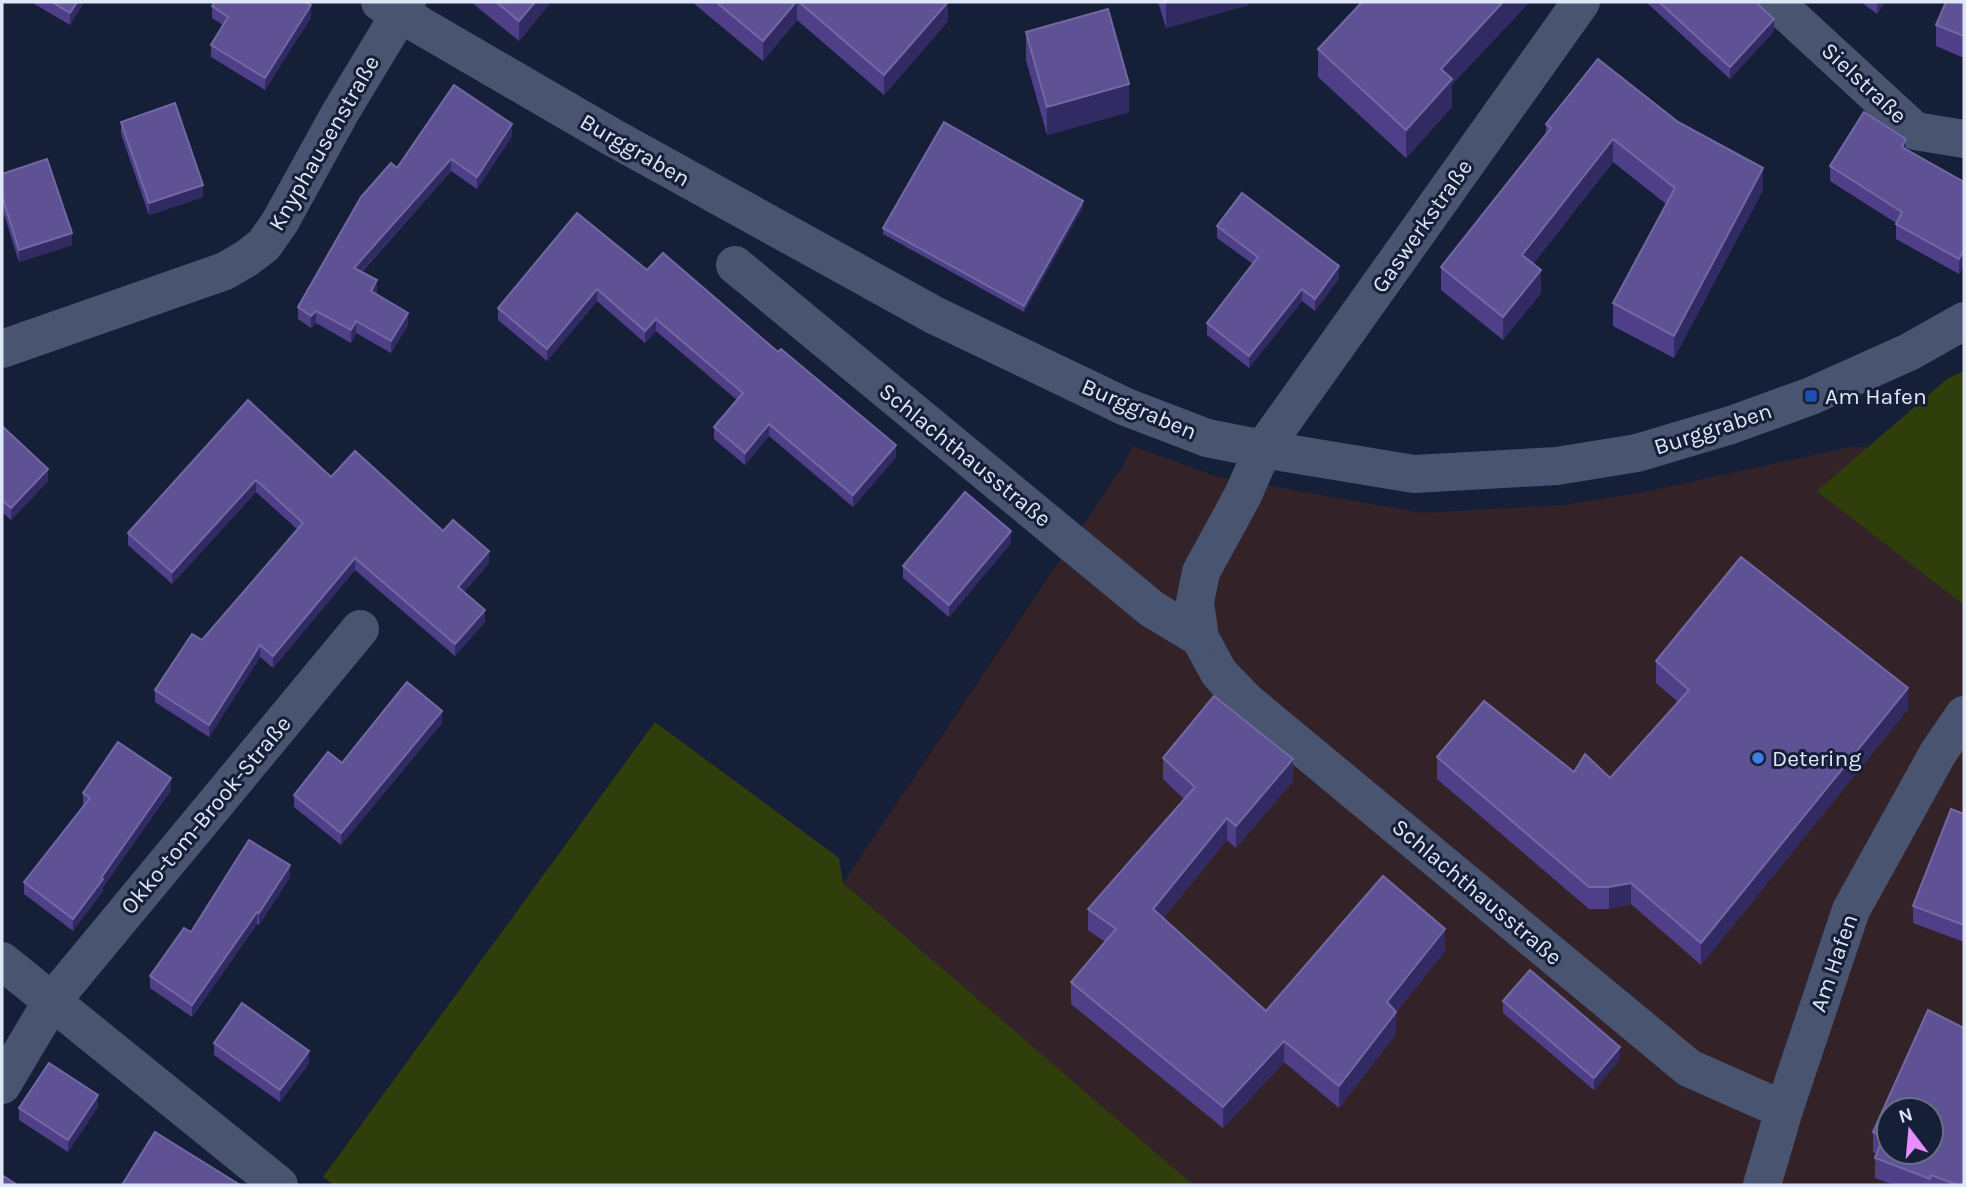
<svg xmlns="http://www.w3.org/2000/svg" width="1966" height="1187" font-family="Karla,sans-serif">
  <rect width="100%" height="100%" fill="#161f38"/>
  <path fill="#342229" fill-rule="evenodd" d="M1964,431v754h-784l-337,-302 280,-417 10,-20 82,30 207,37 142,-8 80,-13 206,-45 32,1zM1889,1110h42v42h-42z"/>
  <g fill="#303e0c">
    <path d="M1964,371v234l-147,-114 130,-112z"/>
    <path d="M655,722l184,136 4,25 350,302h-859l-11,-8z"/>
  </g>
  <g fill="none" stroke-linecap="round" stroke-linejoin="round">
    <g stroke="#495471" stroke-width="38">
      <path d="M1581,2l-318,447 -20,46 -42,77 -6,30 5,36 19,35 27,28 443,367 95,42"/>
      <path d="M1775,2l140,129 49,8"/>
      <path d="M735,265l417,344 48,29"/>
      <path d="M2,349l223,-78 22,-13 17,-13 16,-23 60,-109 67,-111"/>
      <path d="M2,961l277,224"/>
      <path d="M2,1085l50,-84 308,-372"/>
      <path d="M1762,1185l22,-75 67,-200 87,-157 26,-38"/>
    </g>
    <path stroke="#495471" stroke-width="38" d="M380,2l232,135 322,178 192,92 81,31 56,11 151,25 143,-8 80,-13 94,-28 80,-29 98,-44 55,-31"/>
  </g>
  <g fill="#4e3f88">
    <path d="M31,2h53l-14,23z"/>
    <path d="M471,2h80l-32,39z"/>
    <path d="M692,2h256v19l-64,74 -87,-75 -34,41z"/>
    <path d="M1158,2h90v3l-82,23z"/>
    <path d="M1646,2h111l17,29 -44,48z"/>
    <path d="M1861,2h24l-8,12z"/>
    <path d="M1964,2v56l-28,-12v-21z"/>
    <path d="M212,6l99,11 -46,73 -54,-33v-12l12,-20 -11,-7z"/>
    <path d="M1026,32l103,80 -82,23 -21,-75z"/>
    <path d="M1318,49l134,36v22l-46,51 -88,-81z"/>
    <path d="M1598,59l165,131 -89,168 -61,-32v-23l53,-99 -53,-42 -80,102 8,29 -38,47 -62,-50v-23l105,-134v-9z"/>
    <path d="M121,122l82,75 -54,18 -28,-81z"/>
    <path d="M512,136l-35,53 -26,-18 -89,101 15,20 -2,2 33,31 -17,28 -35,-20 -5,10 -35,-20 -5,5 -13,-9v-12l99,-139z"/>
    <path d="M1906,149l58,33v83l-5,9 -63,-35v-16l-66,-42v-15z"/>
    <path d="M2,174l70,71 -53,17 -17,-54z"/>
    <path d="M1083,207l-59,105 -141,-78v-6z"/>
    <path d="M1217,226l122,52 -24,33 -13,-10 -53,67 -42,-33v-12l46,-59 -36,-26z"/>
    <path d="M647,270l249,187 -43,50 -84,-71 -24,29 -31,-26v-12l23,-27 -81,-69 -11,12 -48,-42 -50,60 -49,-41v-12z"/>
    <path d="M248,400l83,77 112,54 46,32 -25,29 21,30 -30,34 -100,-86 -82,98 -13,-11 -51,80 -54,-35v-12l47,-50 95,-111 -41,-37 -84,92 -44,-39v-12z"/>
    <path d="M2,426l46,55 -37,39 -9,-8z"/>
    <path d="M1011,543l-62,74 -46,-39v-12z"/>
    <path d="M1656,661l252,48 -207,256 -70,-61 -22,5h-20l-152,-130v-22l137,15 36,6 68,-76 -22,-19z"/>
    <path d="M442,723l-101,122 -47,-38v-12l48,-32z"/>
    <path d="M1163,758l130,23 -57,67 -9,-8 -64,78 103,93 179,-60 -49,61v22l-57,74 -55,-46 -61,66 -152,-124v-22l34,-40 -17,-12v-21l96,-110 -21,-20z"/>
    <path d="M171,790l-68,97v4l-30,40 -49,-37v-12l59,-77v-12z"/>
    <path d="M1964,814v128l-51,-19v-17z"/>
    <path d="M290,877l-31,48 -2,-1 -65,93 -42,-29v-12l41,-44z"/>
    <path d="M1503,1001l117,58 -26,31 -91,-77z"/>
    <path d="M1928,1010l36,175h-70l-19,-7v-20l2,-4 -4,-2v-20z"/>
    <path d="M214,1043l95,20 -29,39 -66,-47z"/>
    <path d="M98,1107l-30,45 -49,-32v-12z"/>
  </g>
  <g fill="#312a63">
    <path d="M77,2h7l-14,23v-12z"/>
    <path d="M535,2h16l-32,39v-20z"/>
    <path d="M796,2h1v18l-34,41v-20z"/>
    <path d="M948,2v19l-64,74v-20z"/>
    <path d="M1166,2h82v3l-82,23z"/>
    <path d="M1503,2h27l-78,83v22l-46,51v-28l35,-61z"/>
    <path d="M1877,2h8l-8,12z"/>
    <path d="M311,5v12l-46,73v-12z"/>
    <path d="M1774,19v12l-44,48v-12z"/>
    <path d="M1129,84v28l-82,23v-28z"/>
    <path d="M512,124v12l-35,53v-12z"/>
    <path d="M1613,139v23l-91,116v-23z"/>
    <path d="M1906,139v16l-4,-8z"/>
    <path d="M451,159v12l-97,109v-12z"/>
    <path d="M1763,168v22l-89,168v-22z"/>
    <path d="M203,185v12l-54,18v-12z"/>
    <path d="M1083,201v6l-59,105v-6z"/>
    <path d="M72,233v12l-53,17v-12z"/>
    <path d="M1964,250v15l-5,9v-15z"/>
    <path d="M1339,266v12l-24,33v-12z"/>
    <path d="M1541,270v23l-38,47v-23z"/>
    <path d="M377,280v12l-6,11v-12z"/>
    <path d="M597,289v12l-50,60v-12z"/>
    <path d="M1302,289v12l-53,67v-12z"/>
    <path d="M316,311v12l-5,5v-12z"/>
    <path d="M408,313v12l-17,28v-12z"/>
    <path d="M656,319v12l-11,12v-12z"/>
    <path d="M356,321v12l-5,10v-13z"/>
    <path d="M769,424v12l-24,29v-12z"/>
    <path d="M896,445v12l-43,50v-12z"/>
    <path d="M48,469v12l-37,39v-12z"/>
    <path d="M256,480v12l-84,92v-12z"/>
    <path d="M1011,531v12l-62,74v-12z"/>
    <path d="M489,551v12l-31,36v-12z"/>
    <path d="M355,558v12l-82,98v-12z"/>
    <path d="M485,610v12l-30,34v-12z"/>
    <path d="M260,645v12l-51,80v-12z"/>
    <path d="M1908,688v21l-207,256v-22z"/>
    <path d="M442,711v12l-101,122v-12z"/>
    <path d="M1293,759v22l-57,67v-22z"/>
    <path d="M171,778v12l-68,97v4l-30,40v-12z"/>
    <path d="M1227,818v22l-74,90v-21z"/>
    <path d="M290,865v12l-31,48v-12z"/>
    <path d="M1631,883v21l-22,5v-22z"/>
    <path d="M257,912v12l-65,93v-12z"/>
    <path d="M1445,929v22l-58,72v-21z"/>
    <path d="M1396,1012v22l-57,74v-22z"/>
    <path d="M1284,1041v21l-61,66v-21z"/>
    <path d="M1620,1047v12l-26,31v-12z"/>
    <path d="M309,1051v12l-29,39v-12z"/>
    <path d="M98,1095v12l-30,45v-12z"/>
  </g>
  <g fill="#5e5194" stroke="#7268a4" stroke-width="2" fill-rule="evenodd">
    <path d="M52,2h25l-7,11z"/>
    <path d="M215,2h90l6,3 -46,73 -54,-33 17,-28 -16,-11z"/>
    <path d="M496,2h39l-16,19z"/>
    <path d="M716,2h80l-33,39z"/>
    <path d="M799,2h149l-64,73z"/>
    <path d="M1362,2h141l-62,67 11,10 -46,51 -88,-81z"/>
    <path d="M1659,2h98l3,4 14,13 -44,48z"/>
    <path d="M1946,2h18v34l-28,-11z"/>
    <path d="M1108,9l21,75 -82,23 -21,-75z"/>
    <path d="M1598,59l80,63 85,46 -89,168 -61,-33 62,-115 -62,-49 -91,116 19,15 -38,47 -62,-50 110,-139 -5,-4z"/>
    <path d="M454,85l58,39 -35,53 -26,-18 -97,109 23,12 -6,11 37,22 -17,28 -35,-20 -5,9 -35,-19 -5,5 -13,-9 63,-110 30,-34 6,5z"/>
    <path d="M175,103l28,82 -54,18 -28,-81z"/>
    <path d="M1864,112l42,27 -4,8 62,35v68l-5,9 -63,-35 6,-12 -72,-46z"/>
    <path d="M944,122l139,79 -59,105 -141,-78z"/>
    <path d="M47,159l25,74 -53,17 -17,-54v-22z"/>
    <path d="M1242,193l97,73 -24,33 -13,-10 -53,67 -42,-33 51,-66 -41,-31z"/>
    <path d="M577,213l70,57 16,-17 115,99 3,-3 115,96 -43,50 -84,-71 -24,29 -31,-26 29,-34 -87,-74 -11,12 -48,-42 -50,60 -49,-41z"/>
    <path d="M248,400l83,77 24,-26 88,80 10,-11 36,31 -31,36 27,23 -30,34 -100,-86 -82,98 -13,-11 -51,80 -54,-35 37,-56 10,6 101,-117 -47,-43 -84,92 -44,-39z"/>
    <path d="M2,426l46,43 -37,39 -9,-8z"/>
    <path d="M965,492l46,39 -62,74 -46,-39z"/>
    <path d="M1741,557l167,131 -207,255 -70,-60 -22,4h-20l-152,-130 47,-56 90,71 11,-18 25,24 79,-88 -33,-29z"/>
    <path d="M407,682l35,29 -101,122 -47,-38 34,-43 14,11z"/>
    <path d="M1214,696l79,63 -57,67 -9,-8 -74,91 113,102 117,-135 62,53 -58,73 9,10 -57,74 -55,-45 -61,66 -152,-125 45,-53 -28,-20 107,-122 -32,-29z"/>
    <path d="M118,742l53,36 -70,100 2,1 -30,40 -49,-37 66,-84 -7,-5z"/>
    <path d="M1951,809l13,5v111l-51,-19z"/>
    <path d="M249,840l41,25 -31,48 -2,-1 -65,93 -42,-29 34,-48 7,4z"/>
    <path d="M1530,970l90,77 -26,31 -91,-77z"/>
    <path d="M242,1003l67,48 -29,39 -66,-47z"/>
    <path d="M1928,1010l36,18v157h-6l-27,-10 -1,4 -55,-21 8,-21 -10,-5zM1889,1110h42v42h-42z"/>
    <path d="M49,1063l49,32 -30,45 -49,-32z"/>
    <path d="M155,1132l85,53h-118z"/>
    <path d="M2,1175l15,10h-15z"/>
  </g>
  <rect fill="#1a4fb4" stroke="#161f38" stroke-width="2.5" x="1804" y="389" width="14" height="14" rx="3.5"/>
  <circle fill="#3f7fe0" stroke="#161f38" stroke-width="2.5" cx="1758" cy="758" r="7"/>
  <g text-anchor="middle" dominant-baseline="central" stroke-width="6" stroke-linejoin="round" paint-order="stroke">
    <g font-size="23" fill="#dfe6f7" stroke="#161f38">
      <text transform="translate(1864 83) rotate(43)">Sielstraße</text>
      <text transform="translate(324 143) rotate(-60)">Knyphausenstraße</text>
      <text transform="translate(635 150) rotate(30)">Burggraben</text>
      <text transform="translate(1422 226) rotate(-55)">Gaswerkstraße</text>
      <text transform="translate(1139 409) rotate(23)">Burggraben</text>
      <text transform="translate(1713 429) rotate(-18)">Burggraben</text>
      <text transform="translate(965 455) rotate(39)">Schlachthausstraße</text>
      <text transform="translate(206 815) rotate(-50)">Okko-tom-Brook-Straße</text>
      <text transform="translate(1477 892) rotate(40)">Schlachthausstraße</text>
      <text transform="translate(1834 963) rotate(-71)">Am Hafen</text>
    </g>
    <g font-size="23" fill="#dfe6f7" stroke="#161f38" text-anchor="start">
      <text x="1825" y="396">Am Hafen</text>
      <text x="1772" y="758">Detering</text>
    </g>
  </g>
  <rect width="1966" height="1187" fill="none" stroke="#dfe6f7" stroke-width="7"/>
  <g transform="translate(1910 1131) rotate(344)"><circle r="33" fill="#161f38" stroke="#666f84" stroke-width="2"/>
  <path d="M0-5L12 26L0 18L-12 26Z" fill="#e98efe"/>
  <text y="-10" font-size="19" font-weight="bold" text-anchor="middle" fill="#dfe6f7">N</text>
  </g>
</svg>
